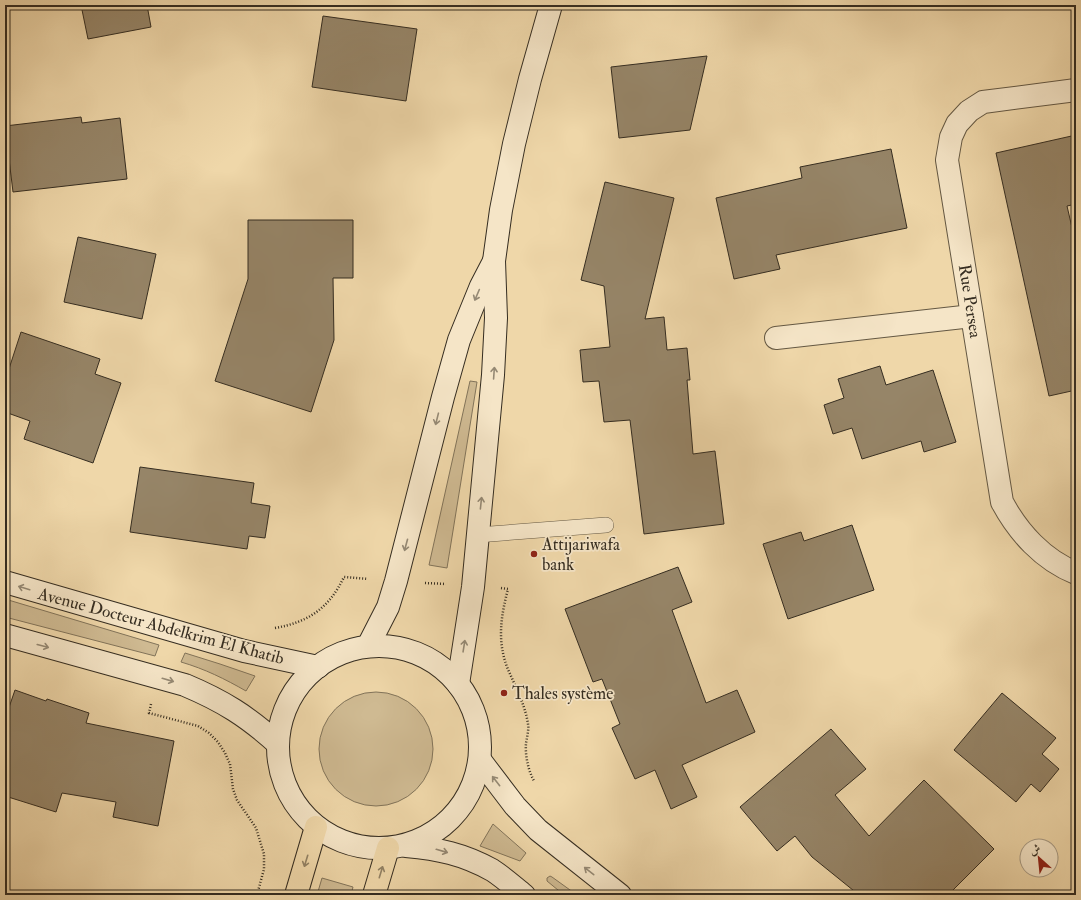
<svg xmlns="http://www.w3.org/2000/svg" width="1081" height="900" font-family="'IM FELL Double Pica',Amiri,serif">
  <rect width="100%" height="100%" fill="#efd7a9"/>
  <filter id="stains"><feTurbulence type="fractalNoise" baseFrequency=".005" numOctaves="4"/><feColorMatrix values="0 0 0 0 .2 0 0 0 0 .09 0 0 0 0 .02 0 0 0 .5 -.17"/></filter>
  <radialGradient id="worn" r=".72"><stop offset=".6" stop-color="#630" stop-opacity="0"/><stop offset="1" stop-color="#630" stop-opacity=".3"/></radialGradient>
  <g fill="#cfba92" stroke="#82745a">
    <path d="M470,381l7,1 -30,186 -18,-3z"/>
    <path d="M5,599l154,46 -4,11 -150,-39z"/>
    <path d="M185,653l35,11 35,12 -9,15c-21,-12 -41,-22 -65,-29z"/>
    <circle cx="376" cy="749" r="57"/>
    <path d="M493,824l33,29 -6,8 -40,-15z"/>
    <path d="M550,876l2,1 25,18h-13l-17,-14v-3z"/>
    <path d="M322,878l31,9 -2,8h-34z"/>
  </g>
  <g fill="#968568" stroke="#352d21">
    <path d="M81,5h66l4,22 -63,12z"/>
    <path d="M323,16l94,13 -11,72 -94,-14z"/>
    <path d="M707,56l-17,74 -71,8 -8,-71z"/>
    <path d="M81,117l1,6 38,-5 7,61 -114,13 -8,-66z"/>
    <path d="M1076,135v69l-9,2 9,39v145l-27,6 -53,-243z"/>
    <path d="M891,149l16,79 -131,27 4,14 -46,10 -18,-81 86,-20 -2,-11z"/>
    <path d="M605,182l69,16 -29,121 19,-2 3,33 20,-2 3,32h-3l6,74 22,-3 9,73 -80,10 -14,-114 -26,2 -5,-41 -16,1 -3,-32 30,-3 -6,-61 -23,-6z"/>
    <path d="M248,220h105v58h-20l1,62 -23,72 -96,-31 33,-102z"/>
    <path d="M78,237l78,17 -14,65 -78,-17z"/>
    <path d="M21,332l79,27 -5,15 26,9 -28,80 -69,-24 6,-18 -25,-9v-31z"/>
    <path d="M880,366l6,19 47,-15 23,72 -32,10 -3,-11 -59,18 -10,-31 -19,6 -9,-29 20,-7 -6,-19z"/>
    <path d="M140,467l114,16 -3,20 19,3 -5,32 -16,-2 -2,13 -117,-17z"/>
    <path d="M852,525l22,65 -86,29 -25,-75 38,-12 3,9z"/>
    <path d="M678,567l14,35 -20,8 34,93 31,-13 18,42 -73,33 15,32 -26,12 -16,-39 -20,9 -23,-51 8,-4 -18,-45 -9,3 -28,-73z"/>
    <path d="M15,690l31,11 1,-2 42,14 -3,10 88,18 -16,85 -45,-9 3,-15 -54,-9 -6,19 -51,-16v-77z"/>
    <path d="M1002,693l54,45 -14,16 17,15 -19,23 -9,-8 -15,18 -62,-52z"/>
    <path d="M831,729l35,40 -31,26 34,41 55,-56 70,69 -46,46h-89l-47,-38 -17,-21 -18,15 -37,-44z"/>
  </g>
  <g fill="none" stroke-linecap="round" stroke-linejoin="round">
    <g stroke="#645843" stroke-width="16">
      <path id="service" d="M477,535l129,-10"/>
    </g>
    <g stroke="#645843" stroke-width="24">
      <g id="minor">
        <path d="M1076,90l-93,12 -14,9 -12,13 -6,13 -4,23 55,342c16,30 41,58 74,71"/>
        <path d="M776,338l196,-22"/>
      </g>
    </g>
    <g stroke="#352d21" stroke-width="24">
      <g id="secondary">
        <path d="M5,582l239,69 74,16"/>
        <path d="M5,635l180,50c38,16 62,31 93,59"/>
        <circle cx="379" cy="747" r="101"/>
        <path d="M368,646l20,-39 8,-26 47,-184 16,-57 22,-54 13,-25"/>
        <path d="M458,684l15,-97 20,-212 3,-57 -2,-57 7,-51 13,-66 16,-65 21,-74"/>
        <path d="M480,760l35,46 23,24 82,65"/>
        <path d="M406,846c33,3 57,8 86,24 11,7 22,17 32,25"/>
      </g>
    </g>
    <g stroke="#352d21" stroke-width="24">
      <g id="primary">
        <path d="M296,895l20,-68"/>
        <path d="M374,895l14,-47"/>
      </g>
    </g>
    <g stroke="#352d21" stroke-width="2.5" stroke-dasharray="1 2" stroke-linecap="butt">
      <path d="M425,583l21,1"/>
      <path d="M501,588l7,1c-7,27 -11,51 -1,78 8,19 18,37 21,57 1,6 -1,13 -2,19 -1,12 2,27 8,38"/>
      <path d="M275,628c34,-6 54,-20 69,-51l24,2"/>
      <path d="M151,704l-2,9 49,13 11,7 9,9 7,11 5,11 3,25 4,11 19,28 8,26v15l-7,26"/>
      <path d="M437,895l16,-2 15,2"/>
    </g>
    <use href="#service" stroke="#f5e5c7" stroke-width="15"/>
    <use href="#minor" stroke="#f5e5c7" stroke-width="22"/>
    <use href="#secondary" stroke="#f5e5c7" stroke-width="22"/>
    <use href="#primary" stroke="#efd7a9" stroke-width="22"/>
  </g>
  <defs><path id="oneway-shaft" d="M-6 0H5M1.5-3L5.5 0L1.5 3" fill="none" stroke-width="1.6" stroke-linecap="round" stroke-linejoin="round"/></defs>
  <g stroke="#958974">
    <use href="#oneway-shaft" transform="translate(477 295) rotate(113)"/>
    <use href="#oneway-shaft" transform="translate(494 373) rotate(-86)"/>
    <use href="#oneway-shaft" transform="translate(437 419) rotate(104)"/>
    <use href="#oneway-shaft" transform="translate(481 503) rotate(-84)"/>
    <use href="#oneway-shaft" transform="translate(406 545) rotate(105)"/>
    <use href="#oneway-shaft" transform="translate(24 588) rotate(-163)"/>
    <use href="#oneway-shaft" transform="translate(43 646) rotate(15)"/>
    <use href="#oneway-shaft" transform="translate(464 646) rotate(-81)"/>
    <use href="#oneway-shaft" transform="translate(168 680) rotate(16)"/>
    <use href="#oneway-shaft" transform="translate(496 781) rotate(-128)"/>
    <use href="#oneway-shaft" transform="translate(442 851) rotate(16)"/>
    <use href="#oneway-shaft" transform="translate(589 871) rotate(-142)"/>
  </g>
  <g stroke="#928265">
    <use href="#oneway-shaft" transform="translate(306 861) rotate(107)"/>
    <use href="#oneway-shaft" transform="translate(381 872) rotate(-73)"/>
  </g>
  <g fill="#8f2418" stroke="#f5e5c7" stroke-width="1.5">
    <circle cx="534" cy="554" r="4"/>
    <circle cx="504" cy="693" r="4"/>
  </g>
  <g text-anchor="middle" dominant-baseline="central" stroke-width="3.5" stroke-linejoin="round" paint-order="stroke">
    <g font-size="17" fill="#352d21" stroke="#f5e5c7">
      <text transform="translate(970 301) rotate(81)">Rue Persea</text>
      <text transform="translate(161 626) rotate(15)">Avenue Docteur Abdelkrim El Khatib</text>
    </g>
    <g font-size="17" fill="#352d21" stroke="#f5e5c7" text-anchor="start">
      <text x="542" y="544">Attijariwafa<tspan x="542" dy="20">bank</tspan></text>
      <text x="512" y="693">Thales système</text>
    </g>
  </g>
  <rect width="1081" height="900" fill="none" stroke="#efd7a9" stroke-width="20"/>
  <rect x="6" y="6" width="1069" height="888" fill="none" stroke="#352d21" stroke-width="2"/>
  <rect x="10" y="10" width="1061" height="880" fill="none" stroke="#352d21"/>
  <g transform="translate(1039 858) rotate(333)"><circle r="19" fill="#f5e5c7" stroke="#a89b85"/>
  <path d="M0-3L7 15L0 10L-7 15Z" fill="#8f2418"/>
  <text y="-6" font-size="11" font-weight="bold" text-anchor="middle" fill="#352d21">ش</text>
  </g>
  <rect width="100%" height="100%" filter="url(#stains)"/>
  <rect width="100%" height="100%" fill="url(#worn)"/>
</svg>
